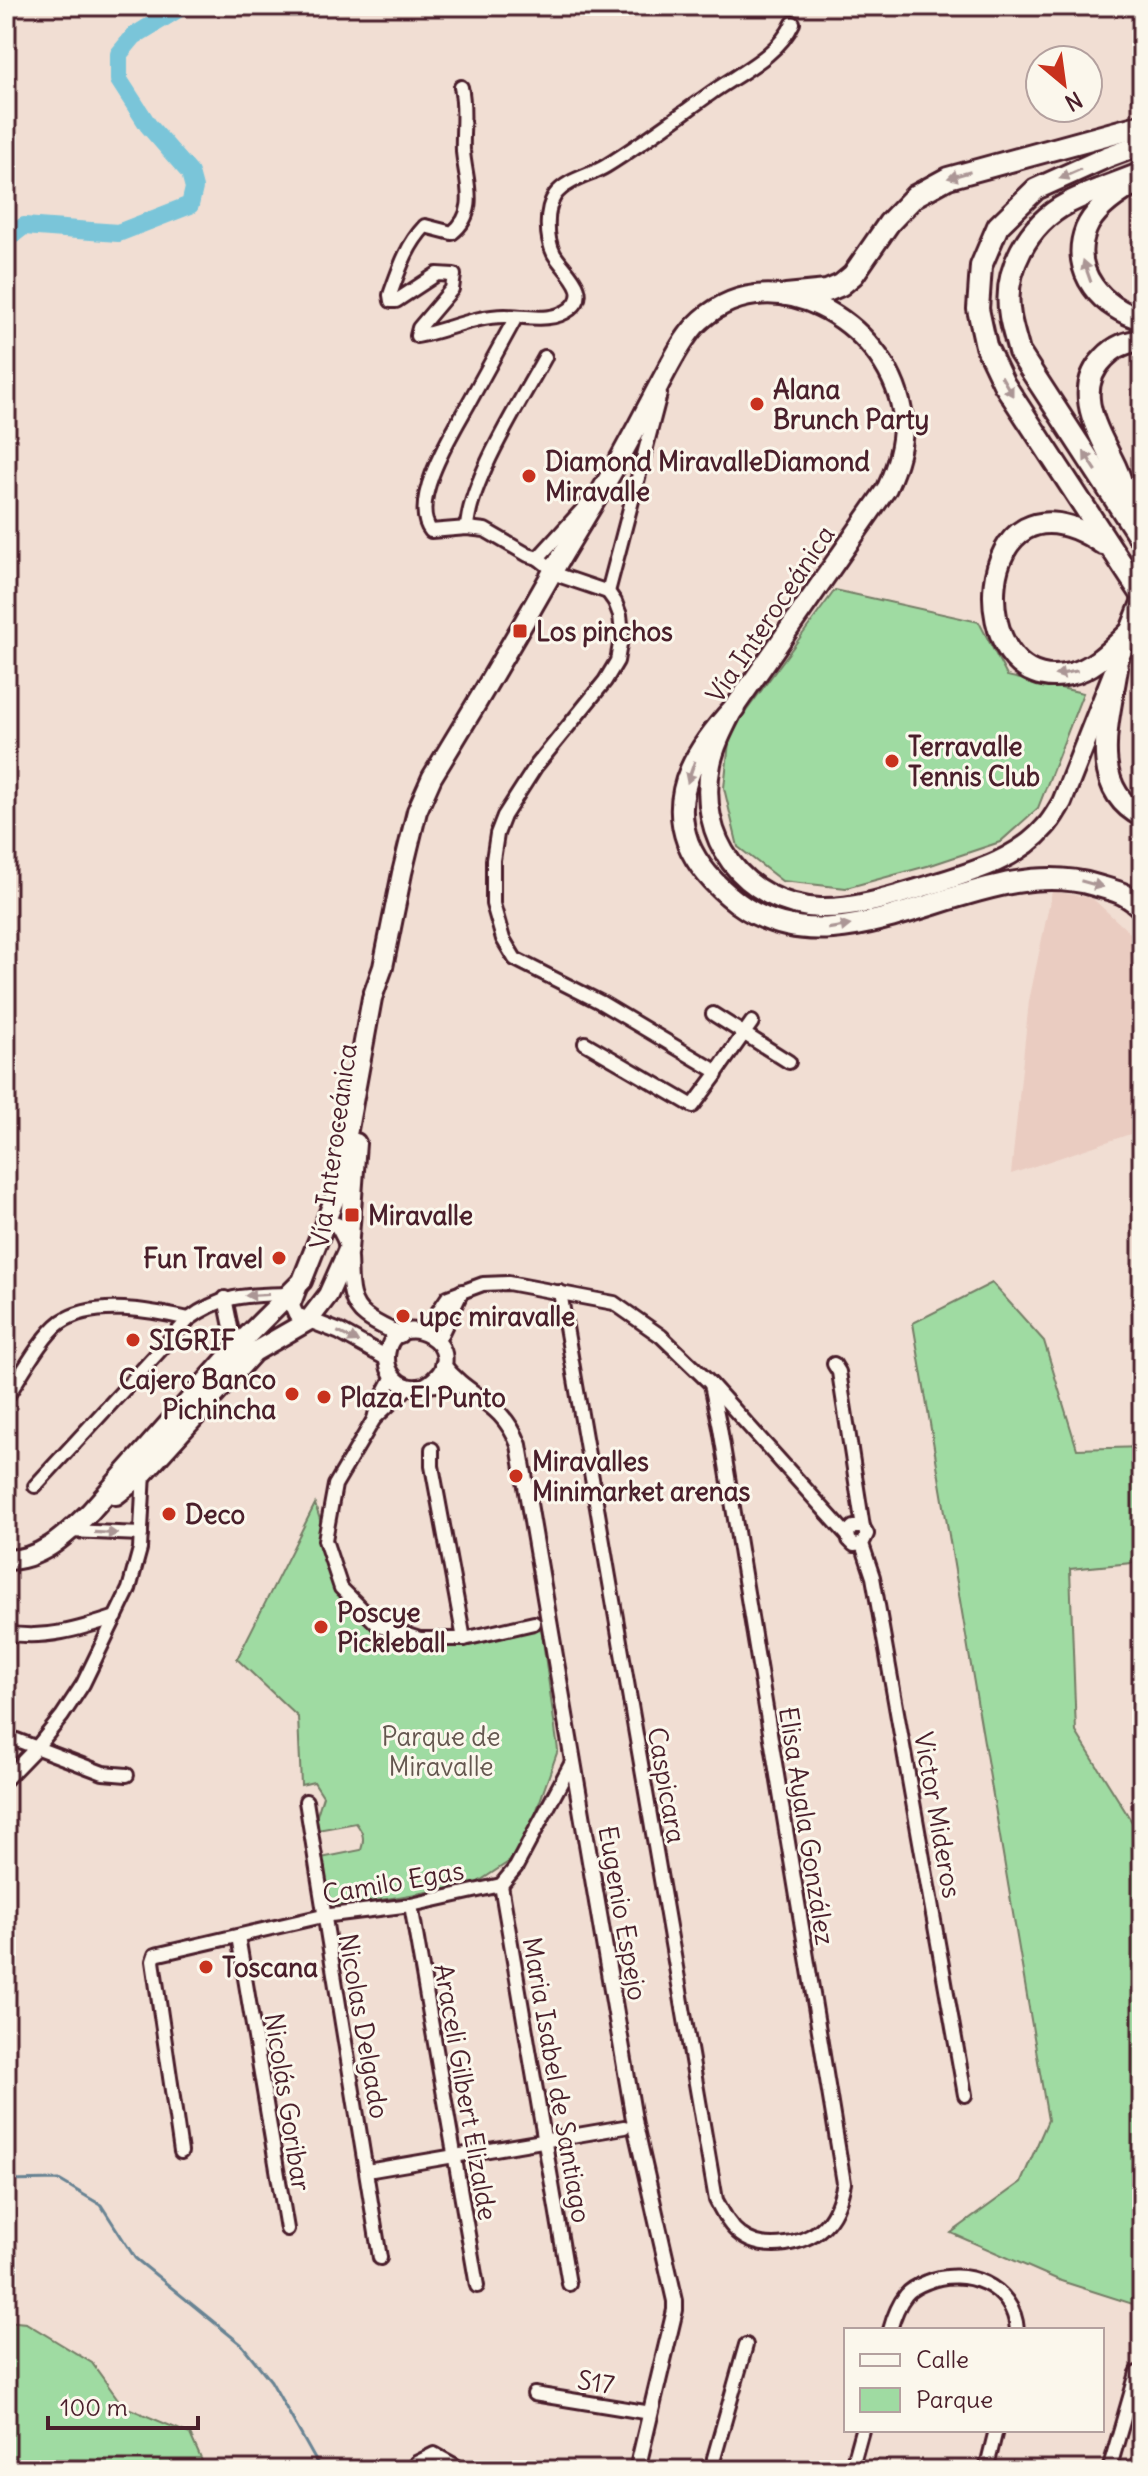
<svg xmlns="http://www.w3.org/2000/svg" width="1148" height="2476" font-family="Delius,sans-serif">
  <rect width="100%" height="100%" fill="#f1ded3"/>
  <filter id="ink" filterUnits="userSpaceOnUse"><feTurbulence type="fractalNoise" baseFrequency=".0125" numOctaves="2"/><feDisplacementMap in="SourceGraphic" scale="16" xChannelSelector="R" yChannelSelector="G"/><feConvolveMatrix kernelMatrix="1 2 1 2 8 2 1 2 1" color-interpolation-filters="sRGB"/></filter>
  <g filter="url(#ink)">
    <path fill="#eaccc1" d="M1052,891l40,7 50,46v186l-131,44 18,-173z"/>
    <g fill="#9fdba2" stroke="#747d66" stroke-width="2">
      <path d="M835,590l144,32 28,54 76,17 -45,115 -38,34 -69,23 -85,23 -64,-7 -44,-34 -14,-59 6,-55z"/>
      <path d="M992,1283l52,58 33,108 65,-2v115l-72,7 6,163 66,106v469l-81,-26 -110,-48 70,-51 27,-62 -135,-797z"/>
      <path d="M315,1504l26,81 35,37 42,16 46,4 77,-16 17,124 -25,71 -23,40 -35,23 -148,25 -11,-50 45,-9c4,-11 2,-18 -5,-27l-44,8 11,-35 -9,-14 -13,3 -3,-68 -61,-58z"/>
      <path d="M6,2321l20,2 66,40 31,43 67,28 16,36h-200z"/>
    </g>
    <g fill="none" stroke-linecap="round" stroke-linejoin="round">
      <path stroke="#678393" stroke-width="3" d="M6,2181l53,-1 42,25 34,53 107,87 29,36 50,89"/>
      <path stroke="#7ac5d9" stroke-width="18" d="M6,240l18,-14 94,7 72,-28 4,-17 -4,-15 -42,-48 -29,-45v-26l15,-18 49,-30"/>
      <g stroke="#4a1f2b" stroke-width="18">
        <g id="minor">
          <path d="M461,87c5,22 1,42 2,64 2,29 17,60 -11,82l-27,-7c-19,20 -26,44 -35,69l1,6h5l41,-27 17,1 -2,14 -33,39 -2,8c29,-5 57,-20 88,-20 21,0 47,7 65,-7 23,-18 -6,-38 -16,-55 -8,-16 -9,-44 1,-59 12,-16 35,-19 51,-29 37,-23 70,-48 105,-73 28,-20 67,-37 82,-70"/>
          <path d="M516,317c-15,27 -30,55 -45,82 -15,28 -64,102 -40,132l36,-3 18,2 43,25 10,3 23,18 47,16"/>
          <path d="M467,528c2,-46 55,-129 78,-171"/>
          <path d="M538,558l52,-57"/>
          <path d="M608,592l52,-198"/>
          <path d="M713,1014l76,48"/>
          <path d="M585,1043l108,63 23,-31v-4l-116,-69 -85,-43 -12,-20 -10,-35v-44l4,-26 7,-18 32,-50 69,-85 12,-20 5,-28 -2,-18 -5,-13 -7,-10"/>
          <path d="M716,1073l36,-51"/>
          <path d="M560,1292l156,908c7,13 13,26 25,35 23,18 68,10 86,-12 10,-11 14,-26 17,-40l-124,-755 -9,-44"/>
          <path d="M225,1298l7,34 13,13"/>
          <path d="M424,1332l24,-35 35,-13 25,-1 106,20 47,33 50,48 137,152"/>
          <path d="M438,1341l24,-50"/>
          <path d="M834,1364l5,8 24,155"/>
          <path d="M393,1376l-16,31 -3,12 -39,66 -10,55 16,48 38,38 41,13h44l70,-16"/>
          <path d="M6,1398c14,-21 36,-62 55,-76 33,-23 92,-11 128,-3"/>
          <path d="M374,1419l34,-32"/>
          <path d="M432,1449v17l32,173"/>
          <path d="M35,1486l154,-167c33,-25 60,-24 99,-25"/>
          <path d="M70,1531l71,3"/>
          <path d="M862,1544l-8,1 -5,-5 -1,-8 5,-5h10l4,7 -5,10 11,33 92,518"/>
          <path d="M6,1633c38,7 74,-4 110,-16"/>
          <path d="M6,1736l97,37 24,2"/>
          <path d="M6,1779l31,-32 25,-31 21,-32 46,-95 11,-40 4,-77"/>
          <path d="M306,1801l74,457"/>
          <path d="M501,1885l68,399"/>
          <path d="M411,1905l66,381"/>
          <path d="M238,1936l49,293"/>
          <path d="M181,2152l-28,-191 2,-6 168,-39 88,-11 90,-20 15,-18 56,-105"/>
          <path d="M367,2171l257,-44"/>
          <path d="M890,2330c3,-11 8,-25 16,-35 5,-6 13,-10 21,-13 37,-16 87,3 90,48"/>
          <path d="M534,2394l117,19"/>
          <path d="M416,2463l18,-9 29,16"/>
          <path d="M713,2470l1,-12 32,-113"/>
          <path d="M851,2470l11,-40"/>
          <path d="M986,2470l10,-40"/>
          <path d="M1109,2470l28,-97"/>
        </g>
      </g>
      <g stroke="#4a1f2b" stroke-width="20">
        <g id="tertiary">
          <path d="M327,1222l10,3c5,8 9,15 11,24 4,22 -4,51 18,67 10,8 23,13 34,19"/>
          <path d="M299,1288l-7,18 4,9 44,17 47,26"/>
          <path d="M443,1365c27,35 58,34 76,80l116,680 40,176v9l-38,160"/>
          <path d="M426,1385c57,-36 -34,-85 -39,-29 -1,17 13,33 31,31 8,-1 16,-4 25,-3 6,0 13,1 19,2"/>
        </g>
      </g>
      <g stroke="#4a1f2b" stroke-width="24">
        <g id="primary">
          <path d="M116,1495l27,-21 111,-122 54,-31 20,-26 20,-45 8,-107"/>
          <path d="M6,1560c35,0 60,-25 84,-48l151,-170 61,-61 34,-86 36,-197 11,-31 19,-94 15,-62 15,-34c41,-67 81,-135 120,-204 20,-35 42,-69 62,-104 16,-29 31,-57 46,-86 11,-20 20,-40 35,-57 73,-75 191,-5 207,85 4,27 -4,53 -15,77l-153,220c-9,18 -19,36 -23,56 -15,74 32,140 109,144 35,1 74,-12 107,-22 41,-13 89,-25 118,-59 7,-7 12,-17 17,-25l80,-202"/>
        </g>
      </g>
      <g stroke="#4a1f2b" stroke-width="26">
        <g id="trunk">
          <path d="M1142,144l-35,13 -71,32 -38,37 -17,40 -3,43 8,37 18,38 138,211"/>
          <path d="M1142,173c-24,10 -51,18 -74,30 -40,21 -66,68 -58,113 2,12 6,24 9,36l123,189"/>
          <path d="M1131,186c-17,10 -37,24 -45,43 -17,43 17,80 56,90"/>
          <path d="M786,295l41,-4 14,-6 12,-10 36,-52 26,-27 33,-18 194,-53"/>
          <path d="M1128,507c-3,-14 -7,-28 -13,-41 -16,-34 -44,-75 -11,-108 10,-11 23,-17 38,-17"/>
          <path d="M1103,544c-135,-93 -143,157 -33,130 24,-5 43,-26 60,-42"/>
          <path d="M1117,668c-7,48 -31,120 25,148"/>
          <path d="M734,708c-34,37 -66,82 -46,135 10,25 29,44 50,60 107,79 240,-53 356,-18 24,7 29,6 48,23"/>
        </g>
      </g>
      <use href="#minor" stroke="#fbf7ec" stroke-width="12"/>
      <use href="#tertiary" stroke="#fbf7ec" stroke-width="14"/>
      <use href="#primary" stroke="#fbf7ec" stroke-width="18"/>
      <use href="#trunk" stroke="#fbf7ec" stroke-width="20"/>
    </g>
    <defs><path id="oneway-solid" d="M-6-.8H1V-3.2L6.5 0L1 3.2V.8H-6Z" transform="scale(2)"/></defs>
    <g fill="#ab9695">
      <use href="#oneway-solid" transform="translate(1070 174) rotate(156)"/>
      <use href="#oneway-solid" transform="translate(959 175) rotate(164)"/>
      <use href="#oneway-solid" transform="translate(1087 271) rotate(-109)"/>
      <use href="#oneway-solid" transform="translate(1007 386) rotate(60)"/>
      <use href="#oneway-solid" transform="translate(1090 461) rotate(-123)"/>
      <use href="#oneway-solid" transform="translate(1066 673) rotate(169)"/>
      <use href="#oneway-solid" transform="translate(691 772) rotate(109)"/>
      <use href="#oneway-solid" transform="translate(1092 884) rotate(16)"/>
      <use href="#oneway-solid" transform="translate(839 927) rotate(-9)"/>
      <use href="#oneway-solid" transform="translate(257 1295) rotate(177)"/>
      <use href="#oneway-solid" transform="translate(348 1337) rotate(27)"/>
      <use href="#oneway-solid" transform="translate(106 1533) rotate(3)"/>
    </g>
  </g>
  <g fill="#c8321e" stroke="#fbf7ec" stroke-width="3">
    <circle cx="757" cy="404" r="8"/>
    <circle cx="529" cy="476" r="8"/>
    <rect x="512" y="623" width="16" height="16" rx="4"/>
    <circle cx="892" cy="761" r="8"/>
    <rect x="344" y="1207" width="16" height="16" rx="4"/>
    <circle cx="279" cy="1258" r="8"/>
    <circle cx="403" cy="1316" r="8"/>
    <circle cx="133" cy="1340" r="8"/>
    <circle cx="292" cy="1394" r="8"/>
    <circle cx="324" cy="1397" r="8"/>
    <circle cx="516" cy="1476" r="8"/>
    <circle cx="169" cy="1514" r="8"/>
    <circle cx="321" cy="1627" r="8"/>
    <circle cx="206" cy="1967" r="8"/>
  </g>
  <g text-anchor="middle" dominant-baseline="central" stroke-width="6" stroke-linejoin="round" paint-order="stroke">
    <g font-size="26" font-weight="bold" fill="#4a1f2b" stroke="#fbf7ec" text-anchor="start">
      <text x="773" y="389">Alana<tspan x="773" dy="30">Brunch Party</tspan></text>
      <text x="545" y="461">Diamond MiravalleDiamond<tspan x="545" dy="30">Miravalle</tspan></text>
      <text x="536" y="631">Los pinchos</text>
      <text x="908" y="746">Terravalle<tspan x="908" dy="30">Tennis Club</tspan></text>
      <text x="368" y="1215">Miravalle</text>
      <text x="263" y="1258" text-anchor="end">Fun Travel</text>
      <text x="419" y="1316">upc miravalle</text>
      <text x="149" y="1340">SIGRIF</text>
      <text x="276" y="1379" text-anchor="end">Cajero Banco<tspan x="276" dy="30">Pichincha</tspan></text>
      <text x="340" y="1397">Plaza El Punto</text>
      <text x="532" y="1461">Miravalles<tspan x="532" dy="30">Minimarket arenas</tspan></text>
      <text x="185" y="1514">Deco</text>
      <text x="337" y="1612">Poscye<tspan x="337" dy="30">Pickleball</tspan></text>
      <text x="222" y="1967">Toscana</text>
    </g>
    <g font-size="26" fill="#4a1f2b" stroke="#fbf7ec">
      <text transform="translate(770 614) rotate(-56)">Vía Interoceánica</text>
      <text transform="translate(333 1146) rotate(-82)">Vía Interoceánica</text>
      <text transform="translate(667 1785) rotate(80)">Caspicara</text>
      <text transform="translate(938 1815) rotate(80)">Victor Mideros</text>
      <text transform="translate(807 1826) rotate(81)">Elisa Ayala González</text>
      <text transform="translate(393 1882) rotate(-10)">Camilo Egas</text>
      <text transform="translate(623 1913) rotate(80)">Eugenio Espejo</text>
      <text transform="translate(364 2026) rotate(80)">Nicolas Delgado</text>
      <text transform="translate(557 2080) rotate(80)">Maria Isabel de Santiago</text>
      <text transform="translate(466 2092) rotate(80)">Araceli Gilbert Elizalde</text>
      <text transform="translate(288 2102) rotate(81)">Nicolás Goribar</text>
      <text transform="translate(596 2382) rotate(9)">S17</text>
    </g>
    <g font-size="26" fill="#64574f" stroke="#fbf7ec">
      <text x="441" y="1736">Parque de<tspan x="441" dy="30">Miravalle</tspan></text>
    </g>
  </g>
  <rect width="1148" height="2476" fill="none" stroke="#fbf7ec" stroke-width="32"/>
  <rect x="16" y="16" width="1116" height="2444" fill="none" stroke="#4a1f2b" stroke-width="3" filter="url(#ink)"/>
  <rect x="844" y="2328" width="260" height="104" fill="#fbf7ec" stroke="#b4a19f" stroke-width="2"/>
  <rect x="860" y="2354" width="40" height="12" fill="#fbf7ec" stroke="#b4a19f" stroke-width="2"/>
  <text x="916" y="2368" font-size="24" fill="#4a1f2b">Calle</text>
  <rect x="860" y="2388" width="40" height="24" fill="#9fdba2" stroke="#b4a19f" stroke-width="2"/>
  <text x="916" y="2408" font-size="24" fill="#4a1f2b">Parque</text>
  <g transform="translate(1064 84) rotate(151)"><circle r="38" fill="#fbf7ec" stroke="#b4a19f" stroke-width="2"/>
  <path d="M0-6L14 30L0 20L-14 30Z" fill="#c8321e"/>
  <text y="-12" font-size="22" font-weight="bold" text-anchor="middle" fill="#4a1f2b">N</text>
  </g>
  <path d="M48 2416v12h150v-12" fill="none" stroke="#4a1f2b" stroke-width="4"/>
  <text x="60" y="2416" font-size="24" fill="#4a1f2b" stroke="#fbf7ec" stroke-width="6" paint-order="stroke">100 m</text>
</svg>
